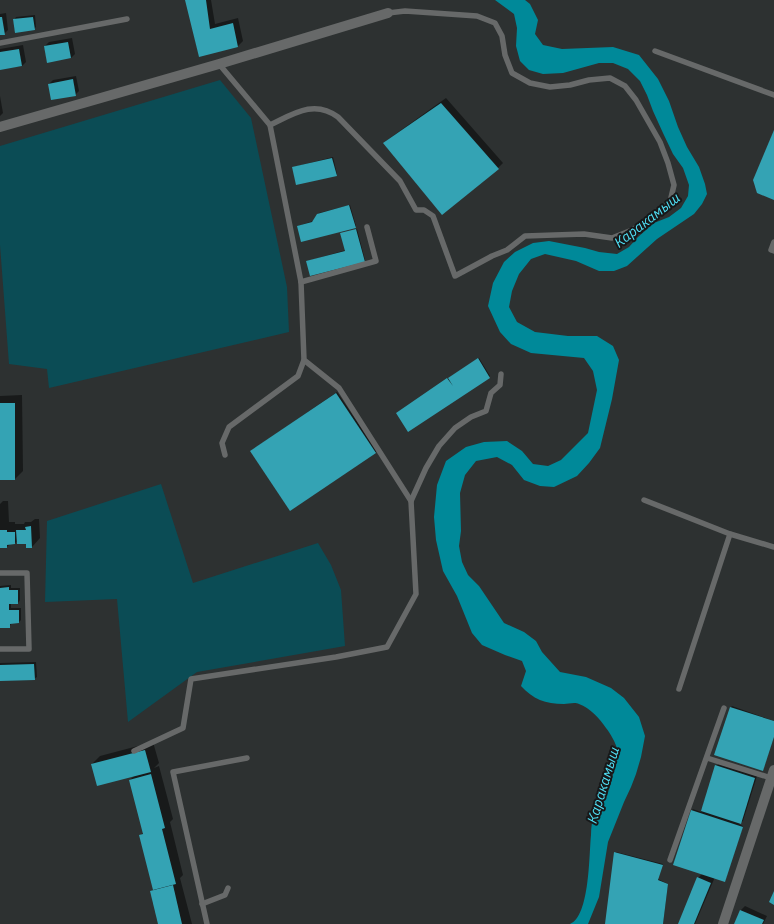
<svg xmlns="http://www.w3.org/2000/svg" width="774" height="924" font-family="'IBM Plex Sans',sans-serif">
  <rect width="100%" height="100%" fill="#2d3131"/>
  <g fill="#0b4c55">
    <path d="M220,80l31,38 36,169 2,45 -240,56 -2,-19 -38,-5 -9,-119v-99z"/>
    <path d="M161,484l32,99 125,-40 13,22 10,25 4,56 -148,26 -69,50 -11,-123 -72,3 2,-81z"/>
  </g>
  <path fill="#008999" d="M495,0h30l5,4 8,16 -3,14 8,11 19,4 51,-2 26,8 19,24 11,22 9,26 9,20 12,20 6,17 2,10 -5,10 -8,10 -37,25 -30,27 -13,5h-15l-23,-10 -31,-7 -14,5 -12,15 -7,17 -3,16 8,15 18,10 33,4h29l16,10 6,14 -7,39 -12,49 -11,15 -12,13 -23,11 -14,-1 -16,-6 -12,-15 -15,-8 -21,4 -11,14 -5,18 1,38 -2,15 3,16 6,13 11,11 25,37 20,9 12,9 6,11 18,20 26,5 25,11 13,10 15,19 6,19 -4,21 -5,17 -5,13 -7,15 -16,40 -9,55 -11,27h-18c20,-8 19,-70 21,-89 0,-7 1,-15 3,-21 1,-5 8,-10 11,-15 5,-8 12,-39 12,-50 -1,-6 -7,-16 -11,-21 -7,-10 -16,-20 -27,-24 -4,-2 -11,0 -15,0 -19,0 -31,-5 -43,-18l5,-15 -4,-10 -17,-6 -23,-10 -10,-12 -15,-37 -14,-25 -7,-31 -2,-23 3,-32 9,-24 20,-14 18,-5 23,-1 15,10 11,13 15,2 13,-6 27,-27 9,-43 -4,-19 -9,-13 -53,-5 -20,-9 -11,-12 -12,-26 5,-23 11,-21 11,-10 18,-9 16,-2 36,7 14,4 18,2 12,-7 9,-10 16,-14 15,-6 12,-9 7,-12 1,-11 -6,-17 -10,-14 -10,-21 -10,-22 -6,-16 -7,-14 -12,-12 -15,-6h-14l-36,10 -20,1 -14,-4 -9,-9 -4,-15 1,-18 -3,-14z"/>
  <g fill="#0007">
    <path d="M186,0h25l4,24 23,-6 5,23 -5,5 -39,10z"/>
    <path d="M6,13l2,17 -4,4h-4v-20z"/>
    <path d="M35,15l1,12 -2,2 -20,-9 2,-3z"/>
    <path d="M72,38l3,16 -4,4 -26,-12 4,-4z"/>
    <path d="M23,45l3,17 -4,4 -22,3v-20z"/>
    <path d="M76,76l3,15 -4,4 -26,-11 4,-4z"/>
    <path d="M0,96l3,17 -3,3z"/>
    <path d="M446,98l57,65 -5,5 -114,-25 6,-5z"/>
    <path d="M333,157l4,17 -1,1 -42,-8z"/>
    <path d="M350,205l6,21 -1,1 -57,-1 15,-5 6,-8z"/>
    <path d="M357,229l8,31 -1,1h-56l38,-11 -4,-17z"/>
    <path d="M479,358l11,18 -82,54 -10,-18z"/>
    <path d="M337,392l40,59 -86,58 -39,-59z"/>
    <path d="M22,395l1,76 -8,8h-15v-83z"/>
    <path d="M3,501h5l1,21h6v2h9l1,-2h6l4,-3h4l1,19 -8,9 -5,-4 -9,-2 -3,2h-4l-4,4h-7v-43z"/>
    <path d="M11,585v3h9v12l-2,3h-7v5h10v12l-2,2 -7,1 -3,4h-9v-41z"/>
    <path d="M36,662l1,15 -3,2 -34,1v-17z"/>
    <path d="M732,706l42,15v16l-11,32 -32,-62z"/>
    <path d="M153,742l6,21 -5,5 5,-2 14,53 -3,3 13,53 -3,3 12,46h-33l-8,-32 3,-3 -14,-53 4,-4 -14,-52 5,-5 -43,-11 8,-8z"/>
    <path d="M719,764l38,12 -14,45 -4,3 4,2 -18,54 -10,-3 -20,47h-16l19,-46 5,-5 -29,-9 18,-54 1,-1 8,3 15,-46z"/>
    <path d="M616,852l47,12 -5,15 10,5 -5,40h-57z"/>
    <path d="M745,906l22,10 -4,8h-28l6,-14z"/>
  </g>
  <g fill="#34a3b4">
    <path d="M185,0h21l4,29 23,-6 5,24 -39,10z"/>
    <path d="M0,17h2l3,18h-5z"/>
    <path d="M33,17l2,13 -20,3 -2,-14z"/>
    <path d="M68,42l3,16 -24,5 -3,-17z"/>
    <path d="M19,49l3,17 -22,4v-18z"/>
    <path d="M73,79l3,17 -25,4 -3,-16z"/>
    <path d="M441,103l58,66 -57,46 -59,-72z"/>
    <path d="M774,130v70l-17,-7 -4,-13z"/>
    <path d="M332,158l5,18 -41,9 -4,-18z"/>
    <path d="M349,205l7,23 -55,14 -4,-16 15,-4 5,-8z"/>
    <path d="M356,229l9,33 -55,14 -4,-15 39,-10 -5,-18z"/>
    <path d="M478,358l12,20 -82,54 -12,-19 51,-35 6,8 -5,-8z"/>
    <path d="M336,393l40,60 -86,58 -40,-60z"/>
    <rect x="0" y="403" width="15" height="77"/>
    <path d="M31,526l1,22h-6v-4h-9l-1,-14h10l-1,-3z"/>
    <path d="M0,530h7v2h8v12l-8,1v3h-7z"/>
    <path d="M9,587v3h9v14h-9v6h10v13l-9,1v4h-10v-40z"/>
    <path d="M34,664l1,16 -35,1v-16z"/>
    <path d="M730,707l44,14v16l-11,34 -49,-16z"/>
    <path d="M145,750l6,22 -54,14 -6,-22z"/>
    <path d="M715,765l40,13 -14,46 -40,-13z"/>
    <path d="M151,774l14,54 -3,1 14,55 -23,6 -14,-55 4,-1 -14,-54z"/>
    <path d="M691,810l52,17 -18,55 -52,-17z"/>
    <path d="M614,852l49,13 -5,15 10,4 -5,40h-58z"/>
    <path d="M697,877l14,6 -17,41h-16z"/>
    <path d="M173,885l9,39h-24l-8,-33z"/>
    <path d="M774,891v14l-5,-3z"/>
    <path d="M740,910l24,10 -2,4h-28z"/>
  </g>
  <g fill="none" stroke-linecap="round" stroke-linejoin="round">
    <g stroke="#676969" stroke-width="5.5">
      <path d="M0,43l127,-24"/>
      <path d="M655,51l119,44"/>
      <path d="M219,64l51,61 31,157 3,78 35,28 72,113"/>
      <path d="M270,125c23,-11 44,-26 68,-8l62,64 16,29h8l9,6 22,60 37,-20 15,-6 18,-14 59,-2 28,4 20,-8 23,-13 15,-15 4,-17 -6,-22 -8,-21 -24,-42 -11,-14 -15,-8 -21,2 -19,5 -20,2 -20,-4 -18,-10 -7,-18 -3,-19 -7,-13 -18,-7 -72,-5 -17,2"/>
      <path d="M774,242l-3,8 3,1"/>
      <path d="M301,282l75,-21 -9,-34"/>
      <path d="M225,455l-3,-12 7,-16 69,-51 6,-16"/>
      <path d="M644,500l86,34 44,13"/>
      <path d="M0,573h27l2,76h-29"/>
      <path d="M679,689l51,-155"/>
      <path d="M134,751l49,-23 8,-49 145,-22 51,-10 29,-53 -5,-93 15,-33 13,-22 16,-18 16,-11 15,-6 5,-18 9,-8 1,-11"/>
      <path d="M707,758l64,20"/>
      <path d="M670,860l54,-152"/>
      <path d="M202,904l23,-9 3,-7"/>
      <path d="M207,924l-34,-152 74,-14"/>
    </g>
    <g stroke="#676969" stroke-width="10">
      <path d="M0,127l219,-63 169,-51"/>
      <path d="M723,924l51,-154"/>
    </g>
  </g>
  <g text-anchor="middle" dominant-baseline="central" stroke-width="4" stroke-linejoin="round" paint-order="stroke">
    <g font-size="14" font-style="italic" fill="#50e0f6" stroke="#171819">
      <text transform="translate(647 220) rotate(-38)">Каракамыш</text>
      <text transform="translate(603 785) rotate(-73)">Каракамыш</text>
    </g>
  </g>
</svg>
